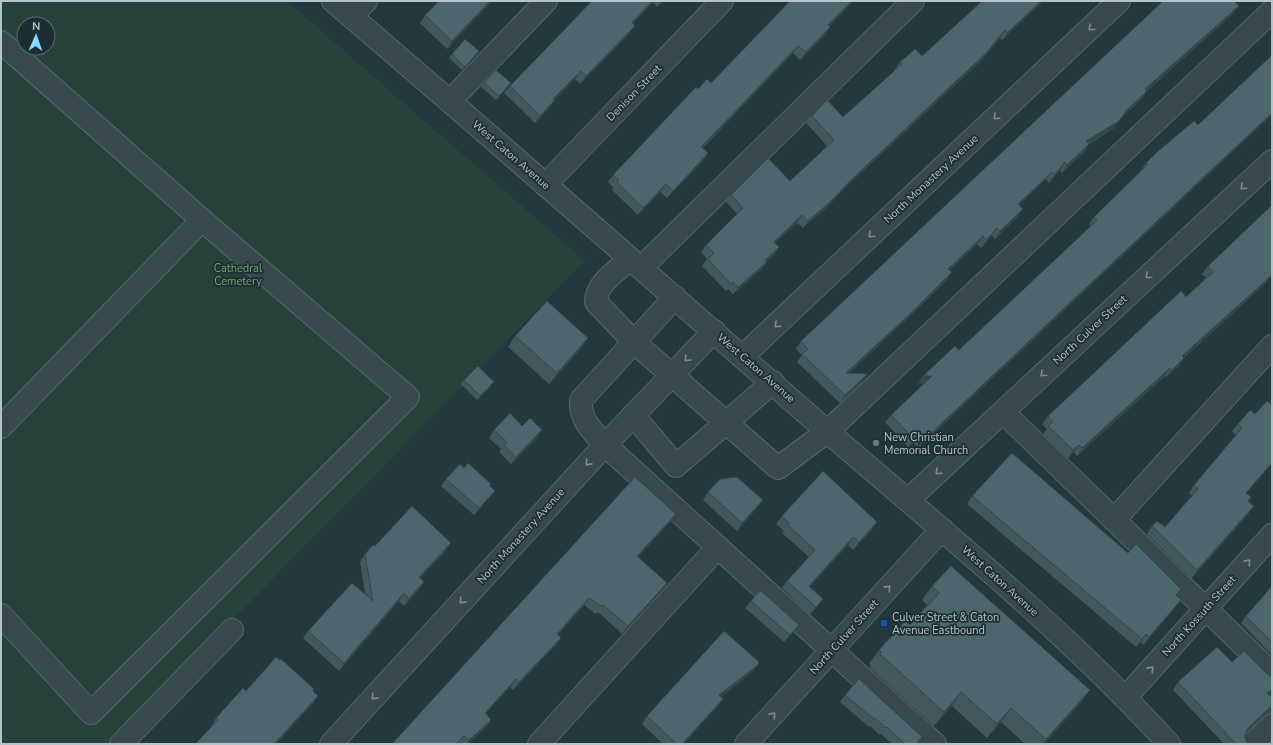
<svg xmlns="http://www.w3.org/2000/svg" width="1273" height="745" font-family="'Nunito Sans',sans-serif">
  <rect width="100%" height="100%" fill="#23383f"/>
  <path fill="#26423b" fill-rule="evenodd" d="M1,1h286l298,260 -474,483h-110zM24,24h24v24h-24z"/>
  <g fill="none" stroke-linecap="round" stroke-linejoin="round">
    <g stroke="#55676d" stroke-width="24">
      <g id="minor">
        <path d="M333,1c167,142 331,288 496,432 116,100 237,198 340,311"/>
        <path d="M351,16l15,-15"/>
        <path d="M1,42l201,178 206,177 -317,316 -90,-98"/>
        <path d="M450,101l96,-100"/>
        <path d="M545,185l177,-184"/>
        <path d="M630,259c-13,12 -34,24 -34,43l38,40 41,-45"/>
        <path d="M641,268l272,-267"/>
        <path d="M743,356l376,-355"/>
        <path d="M1003,412l269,261"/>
        <path d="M633,415l43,51 97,-84"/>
        <path d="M1,427l201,-207"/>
        <path d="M908,500l364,-339"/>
        <path d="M1114,520l158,-174"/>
        <path d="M1125,698l147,-163"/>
        <path d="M121,744l111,-114"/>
        <path d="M331,744l274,-299 109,-114"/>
        <path d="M539,744l179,-197"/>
        <path d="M746,744l196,-215"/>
        <path d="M935,744l-330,-299c-13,-15 -25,-24 -24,-45l53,-58 144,126 50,-37 444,-420"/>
        <path d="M1252,744l20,-19"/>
      </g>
    </g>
    <use href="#minor" stroke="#37494f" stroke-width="22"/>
  </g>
  <g fill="#42585e">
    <path d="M439,1h53l-45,48 -27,-26 5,-8z"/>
    <path d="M592,1h70l-5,6 -4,-5 -20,21 -3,10 -50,51 -5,-5 -21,22 -5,7 -14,15 -31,-30 6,-7z"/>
    <path d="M1043,1l-41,39 -2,-2 -19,23 -135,126 -20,21 -23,20 -6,-5 -22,20 4,4 -5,8 -7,6v1l-5,7 -29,25 -5,-5 -2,2 -24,-25 5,-7 -6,-7 5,-7 31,-31 -11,-12 5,-7 59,-14 37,-35 -21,-23 6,-7 31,1 53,-47 -1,-1 5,-7 22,-6z"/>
    <path d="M1233,14l-86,77 -5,8 -21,19 -8,11 -24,15 -5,8 -22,21 -2,-3 -11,13 -3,-4 -27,26 4,4 -6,8 -22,22 -3,-4 -11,13 -4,-4 -27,26 -3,10 -41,40 -57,53 13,8 -22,22 -43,-41 5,-7 -6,-6 5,-8z"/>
    <path d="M829,26l-4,9 -25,25 -7,-7 -90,95 5,5 -5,8 -36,37 -7,-6 -22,23 -26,-25 1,-3 -5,-5 5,-7 85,-86z"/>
    <path d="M479,51l-3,4 -14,15 -13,-12 3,-4z"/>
    <path d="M484,83h27l-15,17 -15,-13z"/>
    <path d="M1194,121l-275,327 -6,-5 -5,4 -23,-25 6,-7 33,-32h-6l5,-7 36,-26 132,-124 -2,-2 5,-7 47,-46v-1l5,-7z"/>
    <path d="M1208,266l60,15 -84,77 -5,8 -13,11 -1,-1 -88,80 -3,-4 -6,6 -25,-24 4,-5 -5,-5 6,-8 138,-119 20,-19 -4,-4z"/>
    <path d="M515,336l66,13 -32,35 -41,-37z"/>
    <path d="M464,380l27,6 -14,14 -16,-16z"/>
    <path d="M1250,410l-4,83 5,4 -2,4v12l-57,65 -45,-44 5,-8 13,1 27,-31 -3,-3 5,-8 42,-50 -4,-4z"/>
    <path d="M494,430h48l-5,8 -26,26 -12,-12 2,-3 -12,-11z"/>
    <path d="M464,468l26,18 5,5 -6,7 -15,17 -33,-29 5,-7z"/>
    <path d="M708,492l55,8 -6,8 -20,23 -34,-31z"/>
    <path d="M972,496l156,57 53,36 -5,7 -1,12 -32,37 -2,-3 -5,5 -169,-143z"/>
    <path d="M676,514l-5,7 -33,36 29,26 -5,7 -40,44 -24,-22 -2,2 -12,-9 -26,30 3,3 -5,7 -43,45 -3,-3 -25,27 6,6 -5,7 -18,17h-9v-1l-1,1h-66z"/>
    <path d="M782,516l90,14 -19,20 -5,-5 -39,42 8,20 -7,7 -28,-26 5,-7 22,-24 -27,-24 2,-2 -8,-7z"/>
    <path d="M446,551l-26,27 -1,12 -15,16 -5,-5 -60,70 -36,-33 5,-7 57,-37 -5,-32 5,-8z"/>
    <path d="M932,586l148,118 -36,40h-19l-24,-22 -14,16 -35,-32 -18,20 -64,-58 1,-2 -2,-2 10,-14 31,-25 17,-20 -5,-5z"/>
    <path d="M1272,586v69l-31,-32 5,-7z"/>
    <path d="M751,601l42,31 -9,10 -39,-34z"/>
    <path d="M1232,662l40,14v16l-3,3v18l-5,3 -19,17v6l3,5h-24l-51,-54 5,-8z"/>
    <path d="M753,671l-32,26 2,2 -5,7 -35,38h-20l-21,-20 5,-8z"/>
    <path d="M314,689l-1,2 5,5 -5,7 -37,41h-81l17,-17 -1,-1 5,-8 30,-27z"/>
    <path d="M845,695l72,49h-25l-11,-10 -1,1 -10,-9 -1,1 -29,-25z"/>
  </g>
  <g fill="#36474c">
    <path d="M490,1h2l-45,48 5,-8z"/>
    <path d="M652,1h1l-27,28 6,-7z"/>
    <path d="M852,1h2l-31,32 5,-8z"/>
    <path d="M1041,1h2l-41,39 5,-7z"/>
    <path d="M1239,6l-6,8 -93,83 5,-8z"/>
    <path d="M635,26l-5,7 -50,51 6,-8z"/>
    <path d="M830,27l-5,8 -25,25 6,-8z"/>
    <path d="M1005,30l-5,8 -19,23 -135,126 -20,21 -23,20 5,-7z"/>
    <path d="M798,46l-5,7 -97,101 5,-7z"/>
    <path d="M581,71l-6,8 -27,28 5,-8z"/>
    <path d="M1147,91l-5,8 -21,19 5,-7z"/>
    <path d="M554,101l-5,7 -14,15 5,-7z"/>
    <path d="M1272,113v2l-353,333 5,-8z"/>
    <path d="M1119,121l-6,8 -32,19 5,-7z"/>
    <path d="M1089,144l-5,8 -22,21 5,-8z"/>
    <path d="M708,153l-5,8 -36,37 6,-7z"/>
    <path d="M1065,162l-5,8 -11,13 5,-8z"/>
    <path d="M1052,172l-6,7 -34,33 6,-8z"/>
    <path d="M666,184l-6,8 -22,23 5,-7z"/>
    <path d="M1023,209l-6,8 -22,22 5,-8z"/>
    <path d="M802,215l-5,8 -28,26 5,-7z"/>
    <path d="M997,228l-5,7 -11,13 5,-8z"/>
    <path d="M983,236l-6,8 -34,32 5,-7z"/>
    <path d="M779,247l-5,8 -14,12 5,-7z"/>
    <path d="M767,262l-5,7 -29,25 5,-7z"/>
    <path d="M952,272l-5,8 -41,40 -65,61 5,-8z"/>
    <path d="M1272,275l-4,6 -91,83 5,-8z"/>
    <path d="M588,338l-7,11 -32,35 8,-11z"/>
    <path d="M1184,358l-5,8 -13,11 6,-7z"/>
    <path d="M1170,368l-5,8 -88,80 5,-8z"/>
    <path d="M868,374l-6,7 -22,22 5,-8z"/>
    <path d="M923,376h9l-5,8 -9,-1z"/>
    <path d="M494,382l-3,4 -14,14 3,-4z"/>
    <path d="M542,430l-5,8 -26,26 5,-7z"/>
    <path d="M918,435l-5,8 -5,4 6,-8z"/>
    <path d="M1079,445l-5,7 -6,6 5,-8z"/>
    <path d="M1272,463v1l-32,36 6,-7z"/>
    <path d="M495,491l-6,7 -15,17 5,-7z"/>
    <path d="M763,500l-6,8 -20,23 5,-8z"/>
    <path d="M1254,506l-5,7 -57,65 5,-8z"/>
    <path d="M676,514l-5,7 -39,43 5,-8z"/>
    <path d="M877,522l-5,8 -19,20 6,-8z"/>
    <path d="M853,537l-5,8 -45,49 6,-8z"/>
    <path d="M451,543l-5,8 -33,34 6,-8z"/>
    <path d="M424,582l-5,8 -15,16 5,-8z"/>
    <path d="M667,583l-5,7 -40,44 6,-8z"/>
    <path d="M404,593l-5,8 -60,70 5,-8z"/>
    <path d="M589,598l-5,7 -32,37 5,-8z"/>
    <path d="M823,599l-6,8 -7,7 6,-7z"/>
    <path d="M1181,600l-6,8 -32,37 6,-8z"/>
    <path d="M1146,634l-5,8 -5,5 6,-8z"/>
    <path d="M561,638l-5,7 -43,45 6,-8z"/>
    <path d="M759,664l-6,7 -39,32 5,-8z"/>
    <path d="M516,679l-6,8 -31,34 6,-8z"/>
    <path d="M1272,689v3l-10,9 5,-8z"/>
    <path d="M1090,690l-10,14 -36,40h-2l4,-5z"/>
    <path d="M961,692l-9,14 -18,20 10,-14z"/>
    <path d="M318,696l-5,7 -37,41h-2z"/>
    <path d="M723,699l-5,7 -35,38h-1z"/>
    <path d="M1272,707v6h-3l-5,3 -21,19 5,-7 21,-20z"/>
    <path d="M1011,708l-10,14 -14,16 10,-14z"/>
    <path d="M491,720l-5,7 -18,17h-2l3,-4z"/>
  </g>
  <g fill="#4d666d" stroke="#36474c">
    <path d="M439,1h51l-38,40 -27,-26z"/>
    <path d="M592,1h60l-20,21 3,4 -49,50 -5,-5 -28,28 1,2 -14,15 -30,-30z"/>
    <path d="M790,1h62l-24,24 2,2 -24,25 -8,-6 -97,101 7,6 -35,38 -7,-7 -23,24 -26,-26 2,-2 -6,-5 83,-88 2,2 9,-10 4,4z"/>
    <path d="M982,1h59l-34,32 -2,-3 -19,23 -135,127 -20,21 -23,20 -6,-6 -28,27 5,5 -14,13 2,2 -29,25 -5,-5 -2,2 -23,-25 6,-6 -8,-8 37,-37 -12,-13 37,-37 22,23 44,-41 -22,-24 15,-16 16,17 59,-53 -2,-2 15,-13 7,7z"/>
    <path d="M1163,1h71l5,5 -94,83 2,2 -21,20 -7,10 -33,20 3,3 -22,21 -2,-3 -11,13 -2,-3 -34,32 5,5 -23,22 -3,-3 -11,12 -3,-4 -35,33 4,3 -40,40 -66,61 22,1 -23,21 -43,-41 6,-5 -7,-8z"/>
    <path d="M465,39l14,12 -14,16 -13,-13z"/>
    <path d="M1271,56l1,1v56l-348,327 -6,-5 -4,4 -23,-24 41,-39h-9l32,-30 4,4 135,-127 3,-3 -3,-3 54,-53 -2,-1 11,-11 37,-31 4,4z"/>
    <path d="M496,70l15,13 -12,13 -15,-13z"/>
    <path d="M1272,205v70l-90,81 2,2 -12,12 -2,-2 -88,80 -3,-3 -6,5 -25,-24 5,-4 -5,-6 133,-125 5,6 27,-25 -5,-6z"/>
    <path d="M547,301l41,37 -31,35 -42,-37z"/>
    <path d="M478,366l16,16 -14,14 -16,-16z"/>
    <path d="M1267,401l5,4v58l-26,30 5,4 -3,4 6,5 -57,64 -45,-44 5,-5 8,6 33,-38 -4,-4 48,-57 -4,-4 12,-14 5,4z"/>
    <path d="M510,413l12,13 8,-8 12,12 -26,27 -12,-12 3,-3 -13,-12z"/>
    <path d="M1012,453l116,100 8,-9 45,45 -5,6 5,5 -32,37 -3,-3 -4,5 -170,-143z"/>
    <path d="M468,463l23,21 -1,2 5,5 -16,17 -33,-29 14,-15 4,4z"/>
    <path d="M823,471l54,51 -18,20 -6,-5 -44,49 14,13 -7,8 -29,-26 28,-31 -27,-25 1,-2 -7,-7z"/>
    <path d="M635,477l41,37 -39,42 30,27 -39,43 -25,-21 -2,1 -12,-8 -32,36 4,4 -42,44 -3,-3 -31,34 6,7 -22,20 -5,-4 -8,8h-64z"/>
    <path d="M737,477l26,23 -21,23 -34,-31 12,-13z"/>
    <path d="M412,506l39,37 -32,34 5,5 -15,16 -5,-5 -60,70 -36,-32 44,-48 21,18 -8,-47 8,-9 2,1z"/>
    <path d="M951,566l139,124 -44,49 -35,-31 -14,16 -36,-32 -17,20 -64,-58 1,-2 -2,-2 26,-29 5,4 29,-32 -7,-7z"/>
    <path d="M1272,586v56l-26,-26z"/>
    <path d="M760,590l39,35 -9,10 -39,-34z"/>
    <path d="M724,631l34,30 1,3 -40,31 4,4 -41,45h-5l-30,-28z"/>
    <path d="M1217,647l15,15 12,-11 24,24 4,1v13l-5,4 5,5v9l-3,1 -21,20 -3,6v5l3,5h-12l-58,-62z"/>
    <path d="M276,657l3,3 2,-1 33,30 -1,2 5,5 -44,48h-79l23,-24 -2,-2 27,-30 3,3z"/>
    <path d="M859,679l63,58 -6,7h-11l-18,-17 -1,1 -11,-10 -1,1 -29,-24z"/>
    <path d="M1272,740v4h-5z"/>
  </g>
  <defs><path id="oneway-chevron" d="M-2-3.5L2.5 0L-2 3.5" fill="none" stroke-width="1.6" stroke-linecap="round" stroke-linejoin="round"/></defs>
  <g stroke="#7b8d93">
    <use href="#oneway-chevron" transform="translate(1091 28) rotate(137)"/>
    <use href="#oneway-chevron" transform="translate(996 117) rotate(137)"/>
    <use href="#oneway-chevron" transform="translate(1243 187) rotate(137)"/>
    <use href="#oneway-chevron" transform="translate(871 235) rotate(137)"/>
    <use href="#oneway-chevron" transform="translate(1148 276) rotate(137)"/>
    <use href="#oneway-chevron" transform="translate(777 325) rotate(137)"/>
    <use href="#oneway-chevron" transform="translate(687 359) rotate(134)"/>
    <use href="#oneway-chevron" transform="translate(1043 374) rotate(137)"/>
    <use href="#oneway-chevron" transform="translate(588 463) rotate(132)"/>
    <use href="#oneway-chevron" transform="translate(938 472) rotate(137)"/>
    <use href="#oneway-chevron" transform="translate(1248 562) rotate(-48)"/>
    <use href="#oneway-chevron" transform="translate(888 588) rotate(-48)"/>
    <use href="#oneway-chevron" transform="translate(462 601) rotate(132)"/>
    <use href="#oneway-chevron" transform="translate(1151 669) rotate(-48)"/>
    <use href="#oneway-chevron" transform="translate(374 697) rotate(132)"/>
    <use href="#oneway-chevron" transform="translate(773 715) rotate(-48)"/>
  </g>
  <circle fill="#6b7280" stroke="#1c2e34" stroke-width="1.5" cx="876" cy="443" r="4"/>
  <rect fill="#1a4fb4" stroke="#1c2e34" stroke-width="1.5" x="880" y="619" width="8" height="8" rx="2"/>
  <g text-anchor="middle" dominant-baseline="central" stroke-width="3.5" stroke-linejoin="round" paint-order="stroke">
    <g font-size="11" fill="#b3c4ca" stroke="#1c2e34">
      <text transform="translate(634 93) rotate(-46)">Denison Street</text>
      <text transform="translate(511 155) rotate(41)">West Caton Avenue</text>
      <text transform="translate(931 179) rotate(-43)">North Monastery Avenue</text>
      <text transform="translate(1090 330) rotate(-43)">North Culver Street</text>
      <text transform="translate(756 368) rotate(41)">West Caton Avenue</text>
      <text transform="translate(521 536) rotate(-48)">North Monastery Avenue</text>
      <text transform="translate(1000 581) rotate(42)">West Caton Avenue</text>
      <text transform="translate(1199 616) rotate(-48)">North Kossuth Street</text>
      <text transform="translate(844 637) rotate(-48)">North Culver Street</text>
    </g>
    <g font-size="11" fill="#75a270" stroke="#1c2e34">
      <text x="238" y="268">Cathedral<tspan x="238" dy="13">Cemetery</tspan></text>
    </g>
    <g font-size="11" fill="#b3c4ca" stroke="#1c2e34" text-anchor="start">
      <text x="884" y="437">New Christian<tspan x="884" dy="13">Memorial Church</tspan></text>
      <text x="892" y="617">Culver Street &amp; Caton<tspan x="892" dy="13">Avenue Eastbound</tspan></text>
    </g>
  </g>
  <rect width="1273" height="745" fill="none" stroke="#b3c4ca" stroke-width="4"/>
  <g transform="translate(36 36) rotate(2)"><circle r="19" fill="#1c2e34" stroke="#586a70"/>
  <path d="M0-3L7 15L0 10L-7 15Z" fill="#84dcfe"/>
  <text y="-6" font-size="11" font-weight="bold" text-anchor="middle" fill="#b3c4ca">N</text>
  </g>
</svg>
